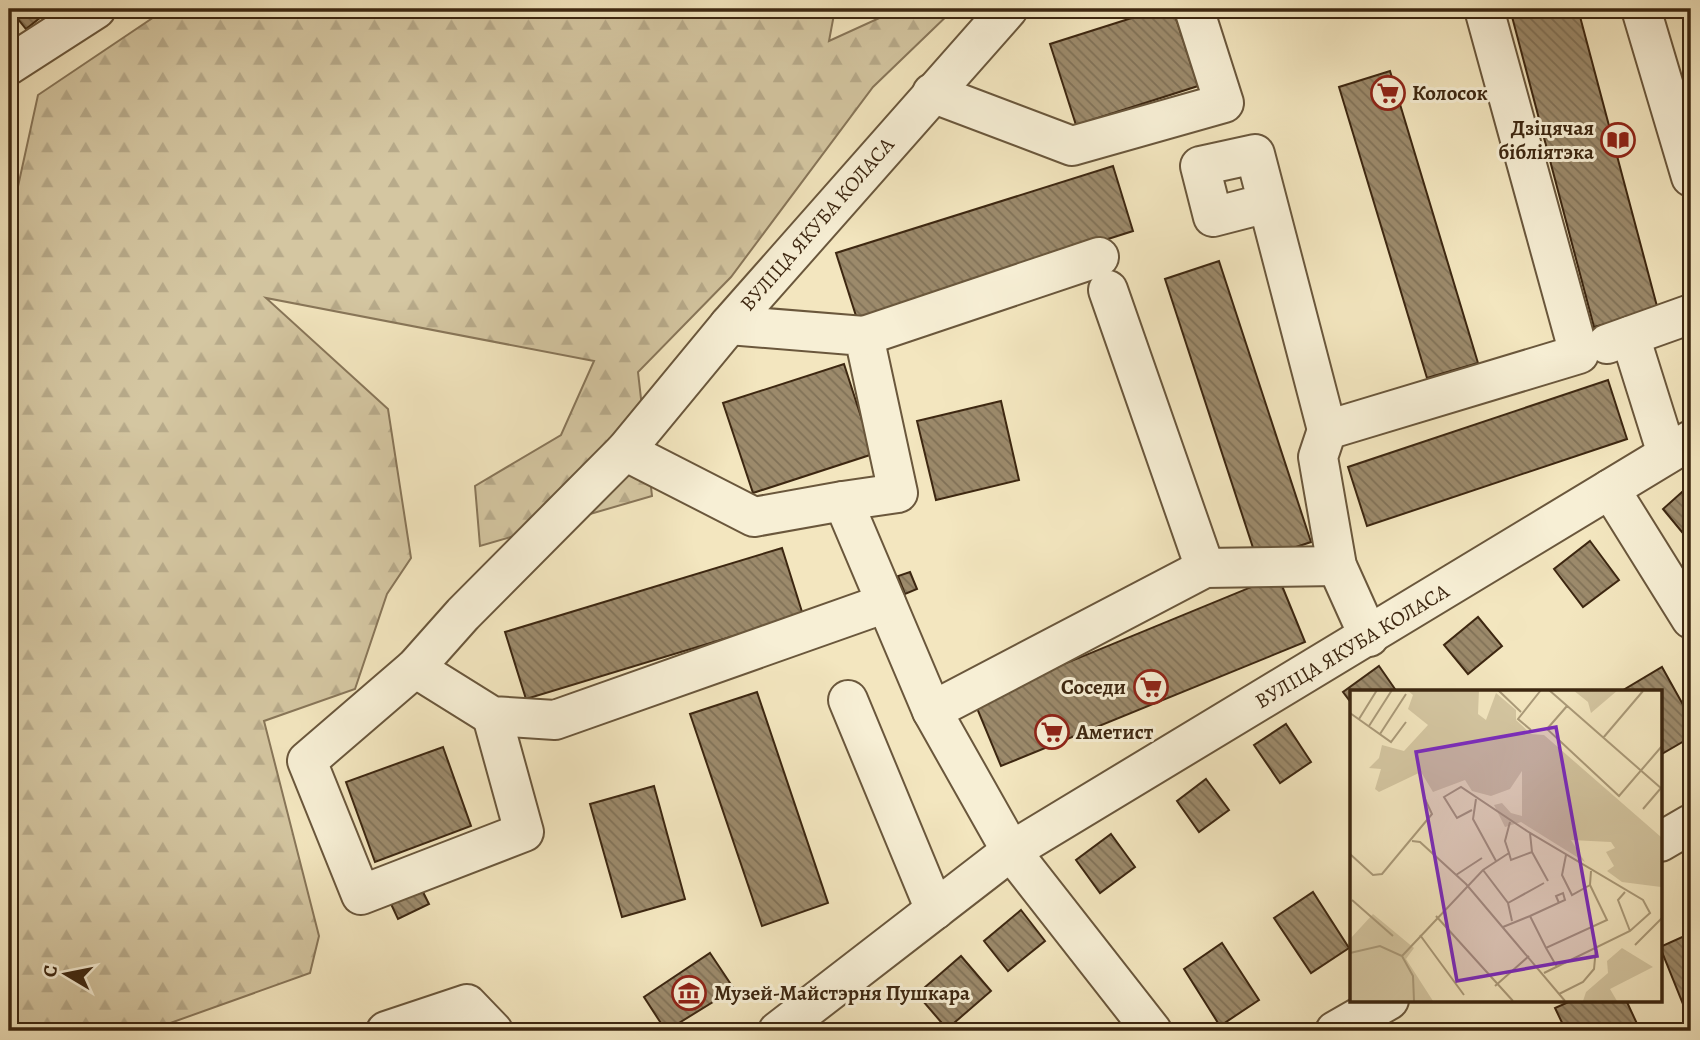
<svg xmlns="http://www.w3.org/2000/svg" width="1700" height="1040" font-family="Alegreya,serif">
  <defs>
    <pattern id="forest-firs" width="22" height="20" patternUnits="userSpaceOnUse" patternTransform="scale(1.75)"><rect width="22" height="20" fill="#d4c6a1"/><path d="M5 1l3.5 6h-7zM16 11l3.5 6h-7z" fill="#b7aa8a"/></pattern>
    <pattern id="building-back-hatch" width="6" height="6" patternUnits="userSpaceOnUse" patternTransform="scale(1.75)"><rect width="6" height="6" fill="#9c8a6b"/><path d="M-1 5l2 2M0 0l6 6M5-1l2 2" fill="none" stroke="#807157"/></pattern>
  </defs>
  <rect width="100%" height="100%" fill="#f3e6bf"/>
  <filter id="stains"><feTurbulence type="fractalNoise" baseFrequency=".00286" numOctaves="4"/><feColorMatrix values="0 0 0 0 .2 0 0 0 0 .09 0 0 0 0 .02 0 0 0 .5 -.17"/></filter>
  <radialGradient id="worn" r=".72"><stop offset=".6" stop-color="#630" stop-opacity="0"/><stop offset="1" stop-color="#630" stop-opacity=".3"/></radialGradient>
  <path fill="url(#forest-firs)" stroke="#887659" stroke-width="2" d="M166,9h669l-6,32 70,-32h55l-81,78 -142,190 -93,95 14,124 -172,50 -5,-60 86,-51 33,-74 -328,-63 122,111 23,149 -24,36 -32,95 -91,32 55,215 -9,37 -162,58h-139v-833l8,-7 21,-96z"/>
  <g fill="url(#building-back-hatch)" stroke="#3d2711" stroke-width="2">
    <path d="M10,9h41l-25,20z"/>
    <path d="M1160,9h13l25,77 -122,39 -26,-81z"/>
    <path d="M1510,9h68l80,301 -64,17z"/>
    <path d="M1390,71l88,292 -51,15 -88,-291z"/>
    <path d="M1113,166l20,65 -276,88 -21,-66z"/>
    <path d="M1219,261l92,281 -54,18 -92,-281z"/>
    <path d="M844,364l29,90 -120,39 -30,-90z"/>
    <path d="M1608,380l19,59 -260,87 -19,-59z"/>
    <path d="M1001,401l18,79 -83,20 -19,-79z"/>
    <path d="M1691,484v59l-28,-34z"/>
    <path d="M1590,541l29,39 -36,27 -29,-38z"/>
    <path d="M782,548l21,67 -277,84 -21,-67z"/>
    <path d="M910,572l7,17 -12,5 -7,-18z"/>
    <path d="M1278,576l27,66 -304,124 -27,-65z"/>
    <path d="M1478,617l24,29 -34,28 -24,-29z"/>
    <path d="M1379,666l18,26h-45v12l-9,-12z"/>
    <path d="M1662,667l29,52v18l-31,18v-63h-40z"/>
    <path d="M757,692l71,211 -66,23 -72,-212z"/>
    <path d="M1286,724l25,38 -31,21 -26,-38z"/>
    <path d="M443,747l28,79 -96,36 -29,-80z"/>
    <path d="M1206,779l23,31 -30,22 -22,-31z"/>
    <path d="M654,786l31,113 -63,18 -32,-113z"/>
    <path d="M1111,834l24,33 -35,26 -24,-33z"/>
    <path d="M422,890l7,14 -31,15 -7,-15z"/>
    <path d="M1313,892l36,56 -38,25 -37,-55z"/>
    <path d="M1021,910l24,31 -37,30 -24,-30z"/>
    <path d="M1691,933v67l-8,4 -23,-57z"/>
    <path d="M1222,943l37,57 -39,26 -36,-57z"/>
    <path d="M710,953l24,36 -68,42 -22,-34z"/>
    <path d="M961,956l30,35 -44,38 -30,-35z"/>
    <path d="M1573,1000h53l13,28 -7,3h-66l-11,-23z"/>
  </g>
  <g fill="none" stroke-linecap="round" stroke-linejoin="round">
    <g stroke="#6a573c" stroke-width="42">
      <g id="minor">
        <path d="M1008,9l-279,316 135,11 34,157 -55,8 89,210 79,140 141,180"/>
        <path d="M1641,9l50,168"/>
        <path d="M9,65l87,-56"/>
        <path d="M932,93l140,53 152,-43 -30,-94"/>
        <path d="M1267,203l-54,14 -13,-51 55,-12 72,276"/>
        <path d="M1108,290l97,278"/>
        <path d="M864,336l235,-79"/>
        <path d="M1630,336l37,118"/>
        <path d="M1607,344l84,-30"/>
        <path d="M625,451l129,66 89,-16"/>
        <path d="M1610,489l81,130"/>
        <path d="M1369,637l-32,-71 -19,-109 9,-27 252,-76 -95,-345"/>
        <path d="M415,668l77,48 63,4 331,-117"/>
        <path d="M848,700l87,210"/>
        <path d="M932,711l273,-143 132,-2"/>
        <path d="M492,716l32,116 -163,63 -54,-134 108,-93 48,-54 162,-163 104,-126"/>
        <path d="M1660,842l31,-18"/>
        <path d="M386,1031l81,-27 26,27"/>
        <path d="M778,1031l233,-180 680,-411"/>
        <path d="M1335,1031l54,-31"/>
      </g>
    </g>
    <use href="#minor" stroke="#f7efd5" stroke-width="38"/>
  </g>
  <defs>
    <g id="supermarket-ring" transform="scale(1.75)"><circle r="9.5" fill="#f7efd5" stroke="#8f2418" stroke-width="1.5"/><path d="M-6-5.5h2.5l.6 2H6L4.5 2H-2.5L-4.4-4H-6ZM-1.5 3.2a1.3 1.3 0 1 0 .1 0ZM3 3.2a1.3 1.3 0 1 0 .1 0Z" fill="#8f2418"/></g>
    <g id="library-ring" transform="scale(1.75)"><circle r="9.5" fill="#f7efd5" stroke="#8f2418" stroke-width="1.5"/><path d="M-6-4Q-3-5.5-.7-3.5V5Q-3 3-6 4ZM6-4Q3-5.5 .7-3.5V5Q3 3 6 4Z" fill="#8f2418"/></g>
    <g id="museum-ring" transform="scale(1.75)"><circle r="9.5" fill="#f7efd5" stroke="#8f2418" stroke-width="1.5"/><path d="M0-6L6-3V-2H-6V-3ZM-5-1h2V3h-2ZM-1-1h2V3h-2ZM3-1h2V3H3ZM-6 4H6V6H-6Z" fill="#8f2418"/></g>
  </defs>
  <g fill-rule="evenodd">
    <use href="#supermarket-ring" x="1388" y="93"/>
    <use href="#library-ring" x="1618" y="140"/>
    <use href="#supermarket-ring" x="1151" y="687"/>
    <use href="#supermarket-ring" x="1052" y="732"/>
    <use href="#museum-ring" x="689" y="993"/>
  </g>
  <g text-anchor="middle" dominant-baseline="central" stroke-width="6" stroke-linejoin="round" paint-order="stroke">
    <g font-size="21" font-weight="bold" fill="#3d2711" stroke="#f7efd5" text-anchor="start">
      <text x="1412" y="93">Колосок</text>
      <text x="1594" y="128" text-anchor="end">Дзіцячая<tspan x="1594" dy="24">бібліятэка</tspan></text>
      <text x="1126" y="687" text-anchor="end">Соседи</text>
      <text x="1076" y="732">Аметист</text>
      <text x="714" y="993">Музей-Майстэрня Пушкара</text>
    </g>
    <g font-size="21" fill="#3d2711" stroke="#f7efd5">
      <text transform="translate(817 224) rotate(-49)">ВУЛІЦА ЯКУБА КОЛАСА</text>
      <text transform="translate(1352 646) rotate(-31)">ВУЛІЦА ЯКУБА КОЛАСА</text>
    </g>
  </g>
  <g transform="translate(1350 690)">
    <rect width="312" height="312" fill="#f3e6bf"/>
    <path d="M223,0h45l-27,23 -3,-11zM23,224l41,34 -8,11 27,42h-83v-62z" fill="#d4c6a1"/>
    <path d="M57,0h72l-1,24 8,6 10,-27 20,17v10l15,14 13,1 117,102v50l-39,-5 -15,-11 7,-5 -8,-14 9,-4 -4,-6 -40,-2 14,22 -64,-40 -16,5 -11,-22 8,-2 9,10 11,3v-45l-12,18 -19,7 -19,-5 -7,-11 -32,12 -12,-20 -42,20 -4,-3 6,-20 -12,-1 10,-10 3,-13 22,6 24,-26 -20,-16 5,-14zM272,258l31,19 -43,22 7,12h-34l3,-9 22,-19 -1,-12z" fill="#d4c6a1"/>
    <path fill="none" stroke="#aa9a79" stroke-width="2" d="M148,0l23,22M199,0l113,99M217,16l-20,23 72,67 43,-50M0,23l41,29 15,-20M9,29l18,-29M19,36l23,-36M181,40l-13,-11 23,-29M30,44l26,-40M253,48l40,-47M126,109l-3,20 23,42M293,119l18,-21M122,120l-15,8 -13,-21 17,-10 69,46M62,151l8,1 46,42 99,117M182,162l16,29M159,163l-4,-12 5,-19M0,164l23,21 9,-1 50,-60 -8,-17M216,165l-4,20 10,20 18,-10 1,-14M133,180l25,33 4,18M106,185l26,-17M275,202l-7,8 12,31M2,210l41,36M158,213l36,-20M86,226l77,85M180,226l35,-16 -2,-7 -7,3 3,7M153,237l27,-11 16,32 61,-28 -17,-35M70,245l44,60M285,255l27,-27M196,258l11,19M0,263l30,-7 22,10 11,20 1,25M52,266l81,-86 26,-17 2,7 21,-8 -2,-19 113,67 7,13 -20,18 -86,42M145,296l34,-30M209,304l24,-12 11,-13 2,-21"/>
    <path fill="#7b2cbf" fill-opacity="0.15" stroke="#7b2cbf" stroke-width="3.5" d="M206,37l41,229 -140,25 -41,-229z"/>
    <rect width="312" height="312" fill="none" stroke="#3d2711" stroke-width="3.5"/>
  </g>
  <rect width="1700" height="1040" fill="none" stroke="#f3e6bf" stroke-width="35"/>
  <rect x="10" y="10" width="1679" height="1019" fill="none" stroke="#3d2711" stroke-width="3.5"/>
  <rect x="18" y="18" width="1665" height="1005" fill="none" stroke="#3d2711" stroke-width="2"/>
  <g transform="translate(66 974) rotate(280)" stroke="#f7efd5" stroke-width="5" paint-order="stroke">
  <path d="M0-5L12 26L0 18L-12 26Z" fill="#3d2711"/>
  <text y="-10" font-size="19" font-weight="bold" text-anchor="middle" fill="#3d2711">С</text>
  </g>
  <rect width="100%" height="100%" filter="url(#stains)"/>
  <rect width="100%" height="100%" fill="url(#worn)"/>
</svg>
